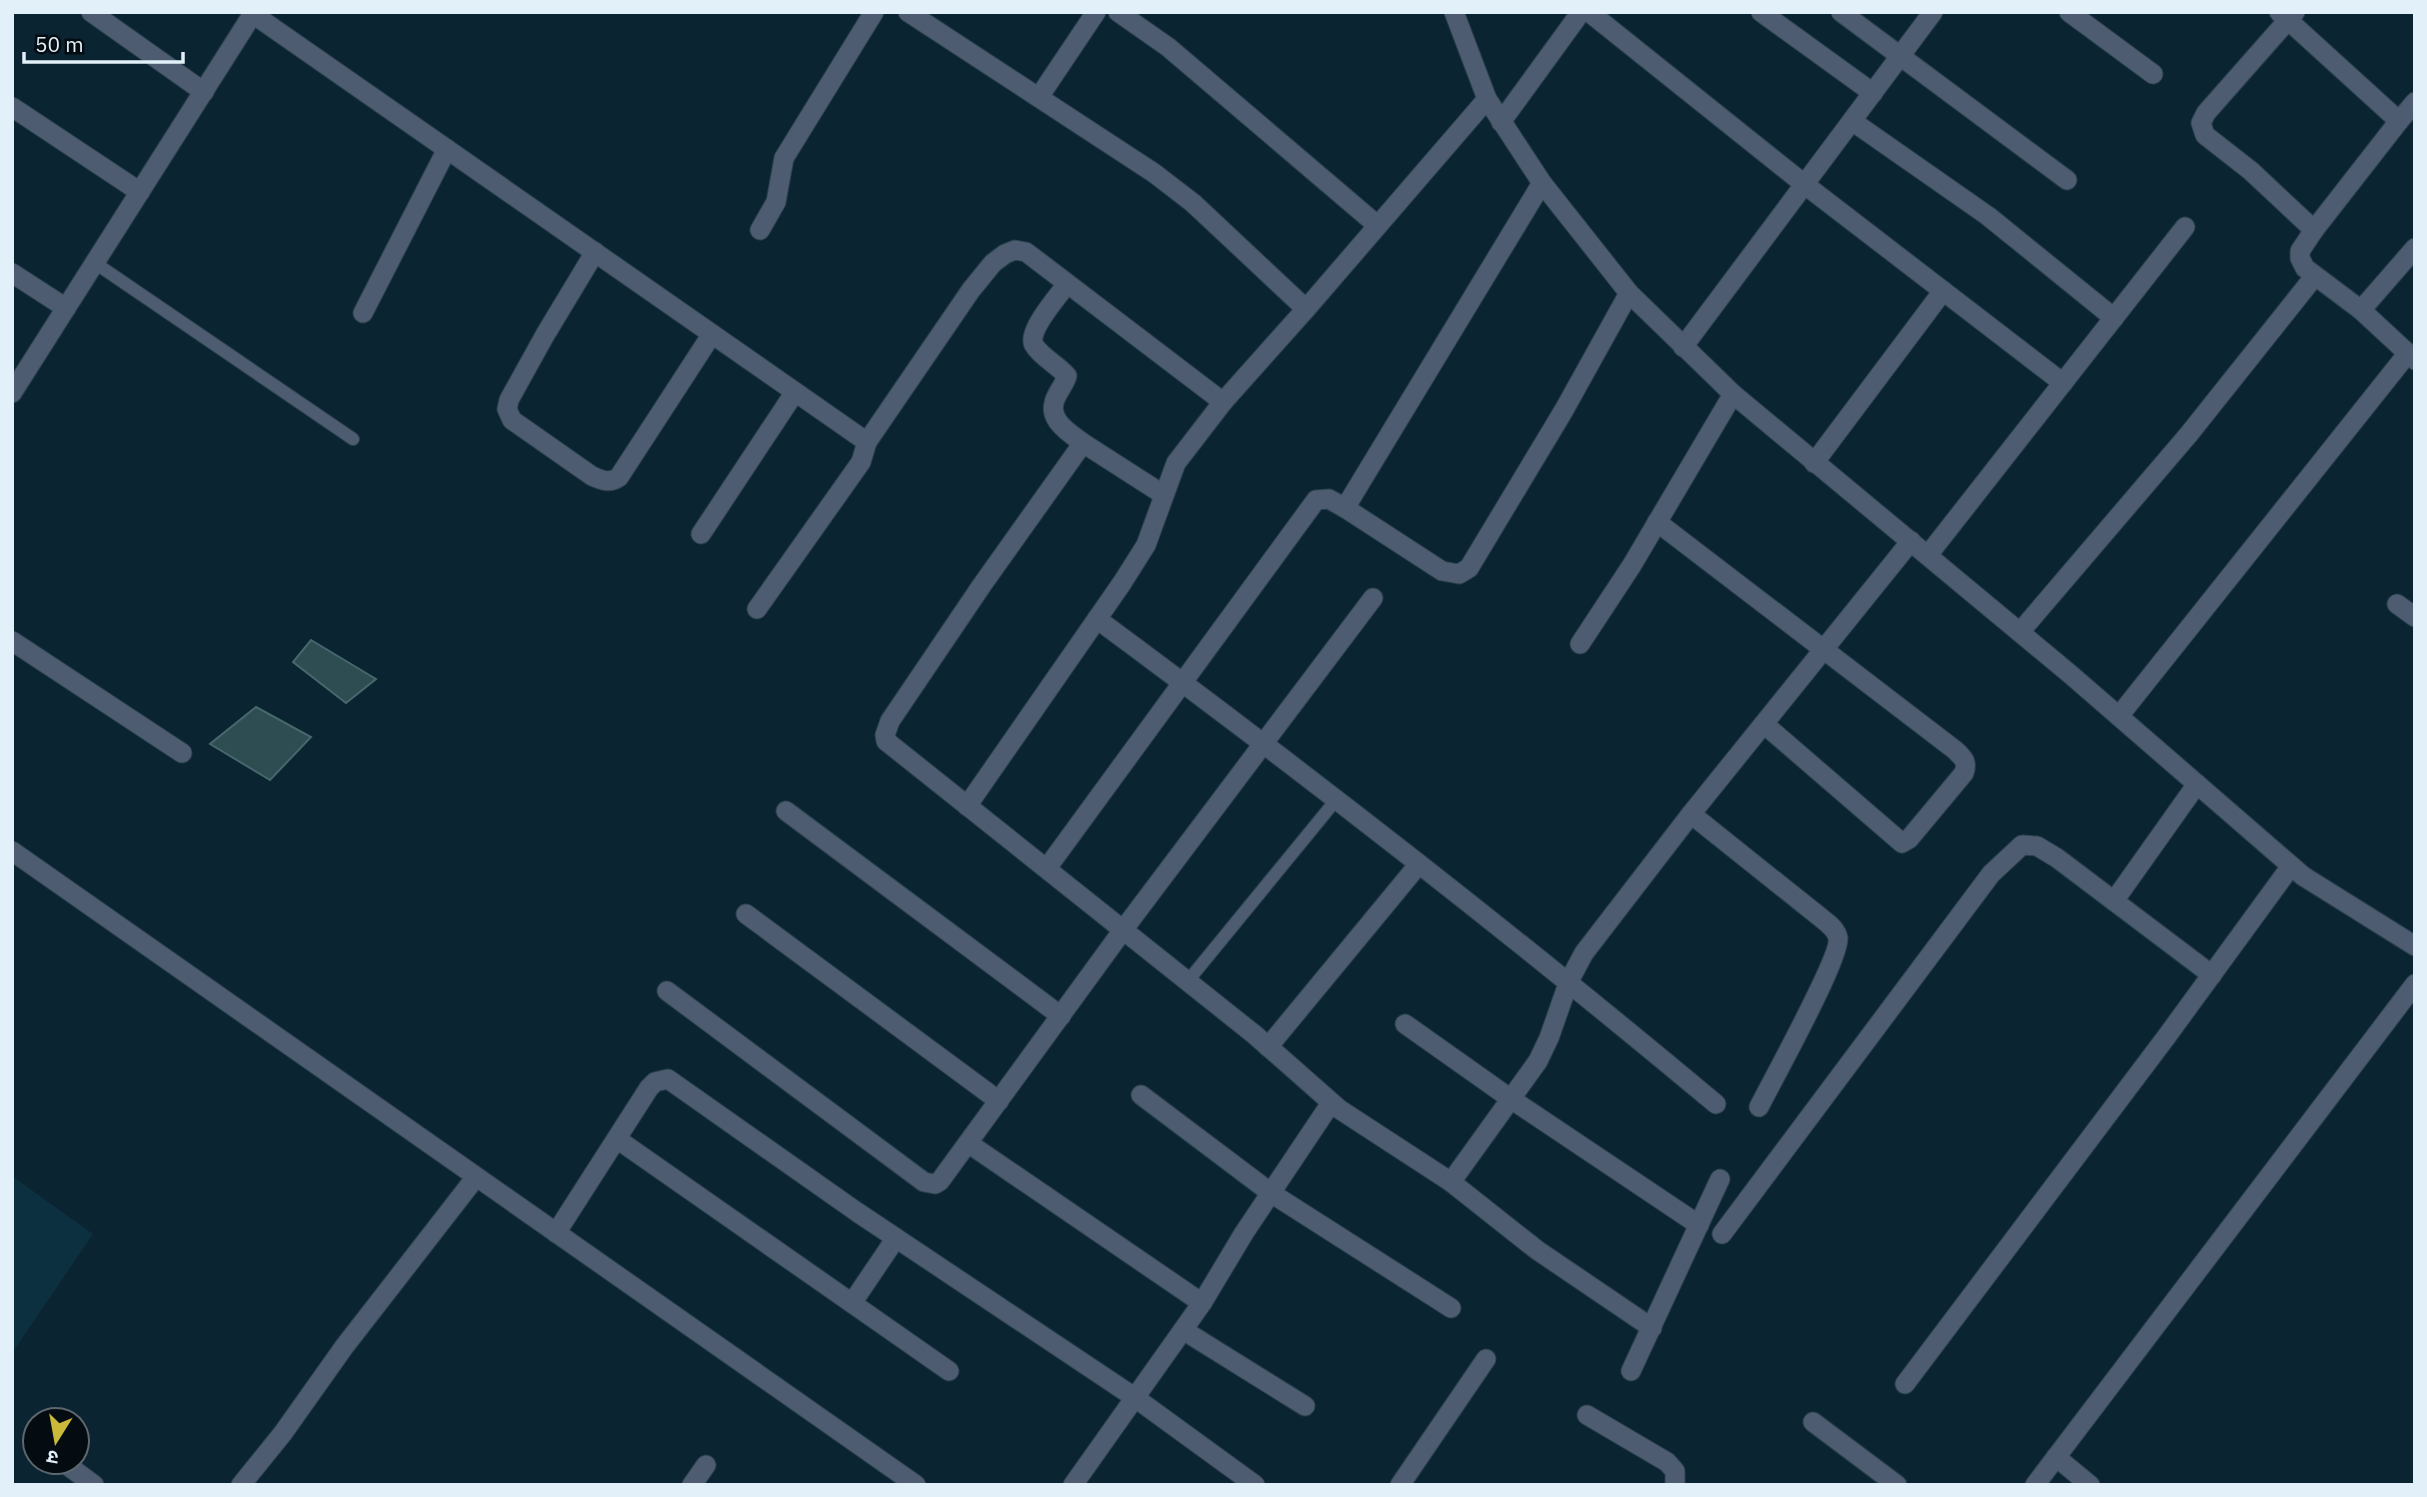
<svg xmlns="http://www.w3.org/2000/svg" width="2427" height="1497" font-family="'IBM Plex Sans','Noto Sans Devanagari',sans-serif">
  <rect width="100%" height="100%" fill="#0b2431"/>
  <path fill="#0d3040" d="M12,1176l81,58 -81,119z"/>
  <g fill="#2d4d52" stroke="#46676b" stroke-width="2">
    <path d="M311,640l65,39 -30,24 -53,-41z"/>
    <path d="M256,707l55,30 -41,43 -60,-36z"/>
  </g>
  <g fill="none" stroke-linecap="round" stroke-linejoin="round">
    <g stroke="#29414d" stroke-width="14">
      <g id="service">
        <path d="M95,263l258,176"/>
        <path d="M1187,982l149,-182"/>
      </g>
    </g>
    <g stroke="#29414d" stroke-width="21">
      <g id="minor">
        <path d="M91,12l113,80"/>
        <path d="M908,12l246,161 39,30 113,106"/>
        <path d="M1118,12l50,35 209,178"/>
        <path d="M1589,12l215,172 259,199"/>
        <path d="M1761,12l112,81"/>
        <path d="M1841,12l226,168"/>
        <path d="M2069,12l84,62"/>
        <path d="M2279,12l9,8 111,101 -85,109 -63,-59 -46,-36 -4,-12 5,-10 82,-93 7,-8"/>
        <path d="M253,14l614,428 104,-152 22,-27 12,-9 10,-4 11,2 197,150 83,-93 181,-210"/>
        <path d="M1039,97l57,-85"/>
        <path d="M12,107l128,85"/>
        <path d="M1852,121l136,95 126,102"/>
        <path d="M2399,121l16,-19"/>
        <path d="M1501,122l80,-110"/>
        <path d="M760,230l16,-28 8,-44 90,-146"/>
        <path d="M2314,230l-14,21v7l5,10 56,42 54,50"/>
        <path d="M595,252l-50,83 -36,65 -2,9 5,11 80,56c9,4 18,8 27,1l93,-143"/>
        <path d="M12,273l54,35"/>
        <path d="M1067,284c-8,11 -41,48 -33,61 7,12 24,20 33,31 -3,10 -11,17 -13,27 -5,18 17,31 29,40"/>
        <path d="M2361,310l54,-62"/>
        <path d="M363,313l84,-164"/>
        <path d="M1683,347l250,-335"/>
        <path d="M1814,463l129,-172"/>
        <path d="M1164,495l-81,-52 -101,142 -92,136 -5,14 1,6 369,294 84,74 112,73 86,68 115,78"/>
        <path d="M1345,508l97,63 17,3 10,-6 95,-158 65,-117"/>
        <path d="M1657,522l298,228c8,8 13,11 9,23l-55,66 -7,4 -138,-119"/>
        <path d="M701,534l94,-142"/>
        <path d="M1928,555l257,-328"/>
        <path d="M2397,604l18,13"/>
        <path d="M757,609l104,-147 6,-20"/>
        <path d="M1097,619c211,156 418,317 619,485"/>
        <path d="M2020,632l169,-198 125,-157"/>
        <path d="M12,641l170,112"/>
        <path d="M1580,644l52,-79 101,-171"/>
        <path d="M2119,716l289,-363"/>
        <path d="M967,806l155,-223 24,-38 30,-82 47,-61"/>
        <path d="M786,811l275,205"/>
        <path d="M1691,814l129,103c7,6 16,11 18,21 3,19 -66,143 -79,169"/>
        <path d="M12,851l904,634"/>
        <path d="M1047,868l269,-368 13,-1 16,9 197,-325"/>
        <path d="M2114,901l83,-117"/>
        <path d="M746,914l253,187"/>
        <path d="M667,991l257,191 11,2 5,-3 183,-251 250,-332"/>
        <path d="M1405,1024l106,75 188,126"/>
        <path d="M1268,1047l151,-183"/>
        <path d="M1141,1095l130,98 180,115"/>
        <path d="M617,1139l332,232"/>
        <path d="M968,1143l234,160"/>
        <path d="M1451,1182l87,-121 11,-23 20,-57 15,-28 107,-139 220,-273"/>
        <path d="M556,1233l93,-145 6,-6 13,-3 189,133 277,185 121,88"/>
        <path d="M1722,1234l269,-360 31,-29 15,1 20,12 155,117"/>
        <path d="M852,1303l44,-65"/>
        <path d="M1183,1330l122,76"/>
        <path d="M1631,1371l89,-192"/>
        <path d="M1905,1384l262,-348 124,-170"/>
        <path d="M1587,1415l80,47 8,9v14"/>
        <path d="M1813,1422l84,63"/>
        <path d="M2056,1457l34,28"/>
        <path d="M63,1462l31,23"/>
        <path d="M241,1485l42,-52 61,-86 132,-170"/>
        <path d="M692,1485l14,-20"/>
        <path d="M1073,1485l129,-182 42,-70 87,-130"/>
        <path d="M1400,1485l86,-126"/>
        <path d="M2035,1485l380,-501"/>
      </g>
    </g>
    <g stroke="#29414d" stroke-width="21">
      <g id="tertiary">
        <path d="M1454,12l33,87 55,84 87,110 104,101 337,280 233,202 112,70"/>
        <path d="M12,393l242,-381"/>
      </g>
    </g>
    <use href="#service" stroke="#4e5c71" stroke-width="12"/>
    <use href="#minor" stroke="#4e5c71" stroke-width="19"/>
    <use href="#tertiary" stroke="#4e5c71" stroke-width="19"/>
  </g>
  <rect width="2427" height="1497" fill="none" stroke="#e2f0f9" stroke-width="28"/>
  <g transform="translate(56 1441) rotate(191)"><circle r="33" fill="#040c12" stroke="#5d676e" stroke-width="2"/>
  <path d="M0-5L12 26L0 18L-12 26Z" fill="#cbba39"/>
  <text y="-10" font-size="19" font-weight="bold" text-anchor="middle" fill="#e2f0f9">उ</text>
  </g>
  <path d="M24 52v10h159v-10" fill="none" stroke="#e2f0f9" stroke-width="3.5"/>
  <text x="35" y="52" font-size="21" fill="#e2f0f9" stroke="#040c12" stroke-width="5" paint-order="stroke">50 m</text>
</svg>
